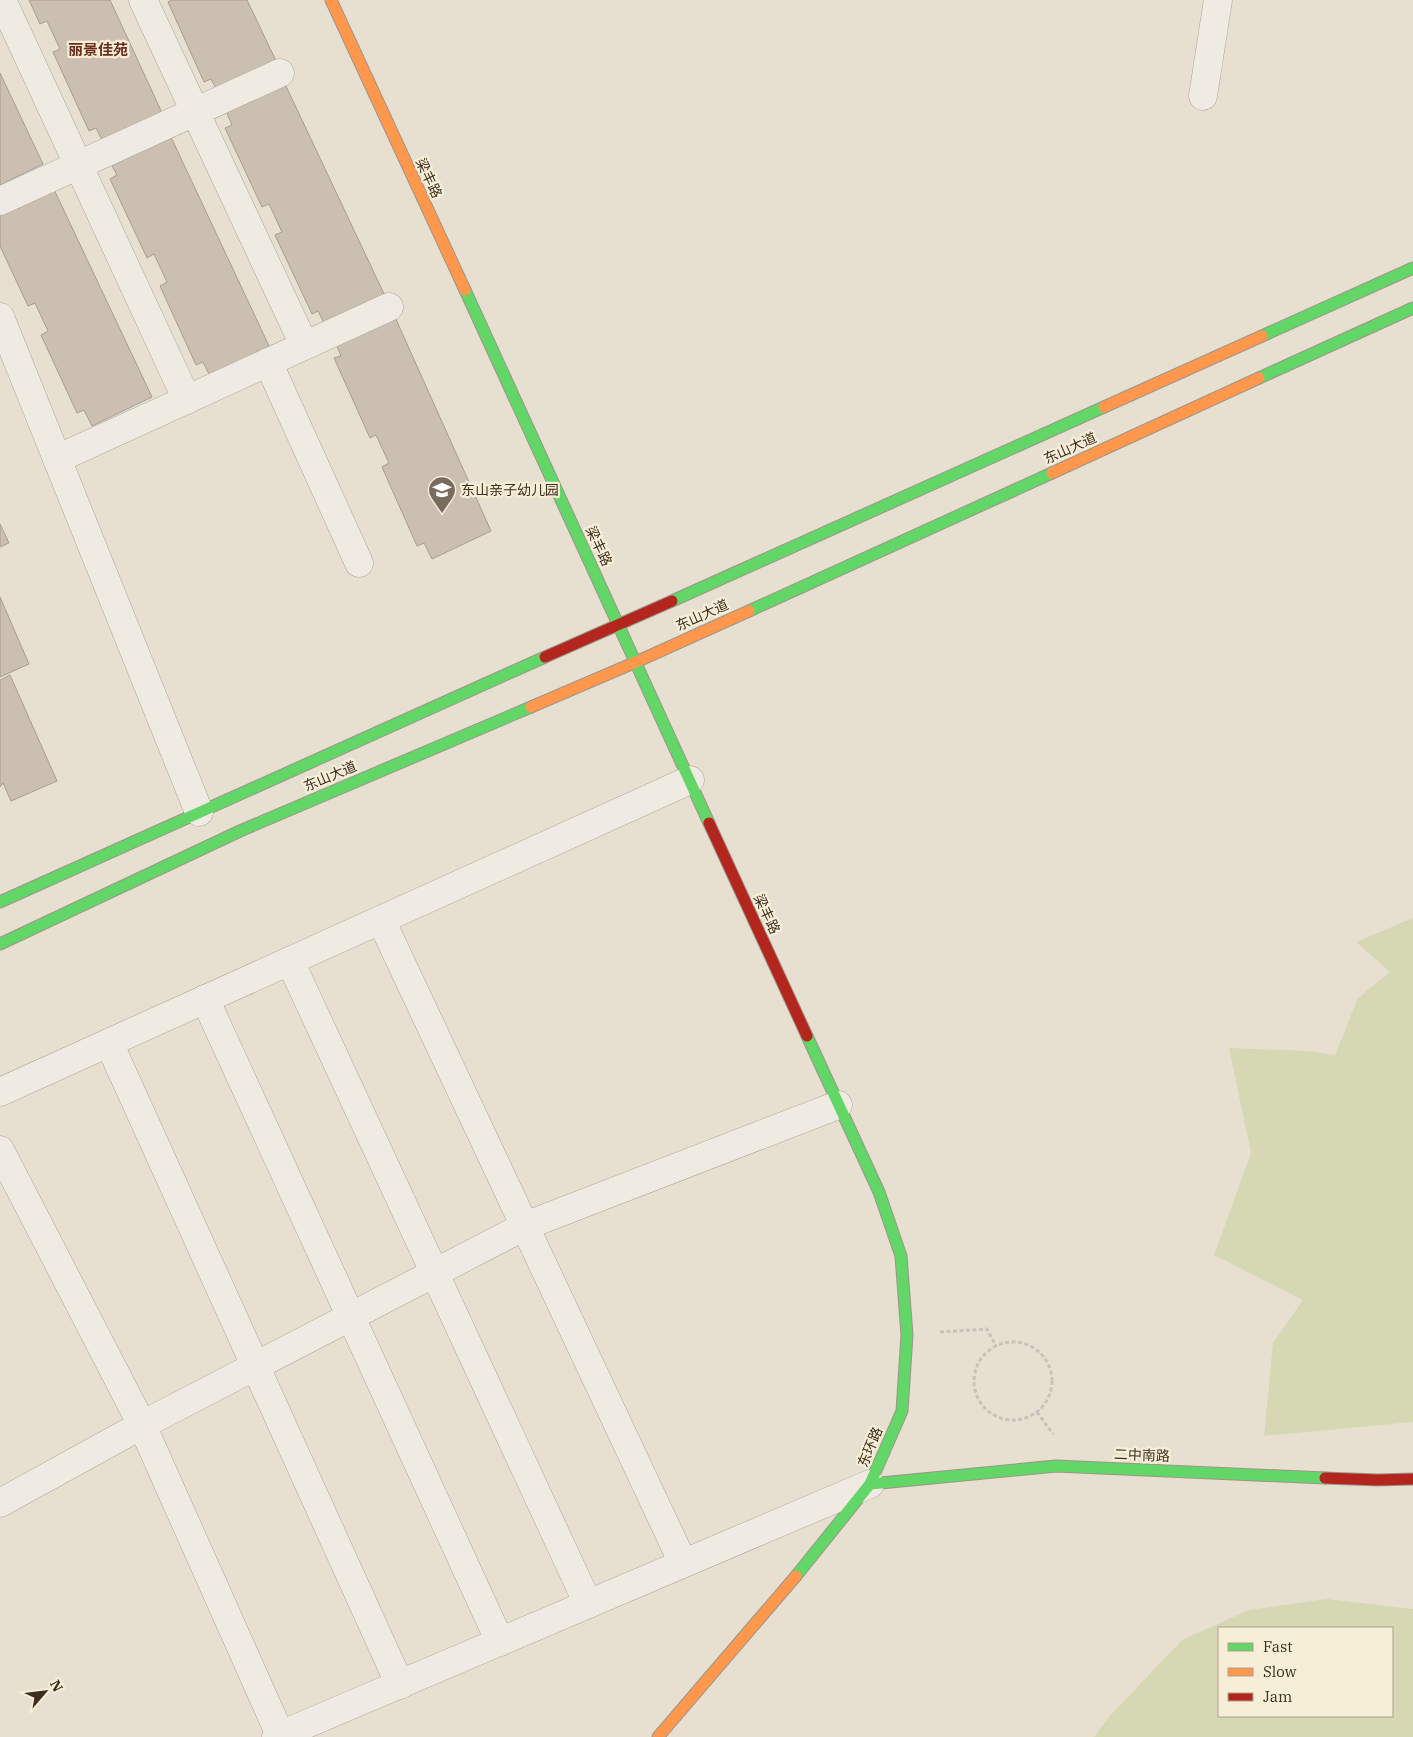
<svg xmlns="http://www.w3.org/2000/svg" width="1413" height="1737" font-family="'IBM Plex Serif','Noto Sans SC',serif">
  <rect width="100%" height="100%" fill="#e7e0d1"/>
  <g fill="#d6d7b3" fill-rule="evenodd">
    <path d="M1413,918v504l-149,14 9,-93 30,-43 -89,-45 37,-102 -22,-105 79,3 27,4 23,-57 32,-26 -34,-30z"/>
    <path d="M1326,1599l87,10v128h-319l14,-19 74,-78 67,-30zM1392,1628v88h-173v-88z"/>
  </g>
  <g fill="#cbbfb2" stroke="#a89c90">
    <path d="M29,0h81l53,115 -59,29 -8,-16 -7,3 -36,-79 7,-3 -13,-28 -7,3z"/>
    <path d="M172,0h75l31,65 -59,29 -8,-15 -7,3 -36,-80z"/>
    <path d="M0,73l43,91 -43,21z"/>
    <path d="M285,84l101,214 -60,29 -8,-16 -6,3 -37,-79 7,-3 -13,-28 -7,3 -37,-79 7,-3 -6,-14z"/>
    <path d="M170,135l100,213 -59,30 -8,-16 -7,3 -36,-79 7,-4 -13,-28 -7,4 -37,-79 7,-4 -7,-13z"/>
    <path d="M51,183l101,214 -60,29 -8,-16 -7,3 -36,-78 7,-4 -13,-28 -7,3 -28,-60v-40z"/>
    <path d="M394,315l97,216 -59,28 -8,-16 -7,3 -35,-79 7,-4 -13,-28 -6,3 -36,-80 7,-2 -6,-14z"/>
    <path d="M0,524l9,19 -9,4z"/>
    <path d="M0,597l29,67 -29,13z"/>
    <path d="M10,675l47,106 -46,20 -8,-18 -3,4v-107z"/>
  </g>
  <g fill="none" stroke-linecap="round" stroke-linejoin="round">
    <g stroke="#ada599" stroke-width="29">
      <g id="street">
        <path d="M2,0l185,400"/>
        <path d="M143,0l161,345"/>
        <path d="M1203,96l15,-96"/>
        <path d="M0,201l280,-128"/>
        <path d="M0,317l199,495"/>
        <path d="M268,362l91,201"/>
        <path d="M57,459l332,-152"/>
        <path d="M381,920l302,643"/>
        <path d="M290,961l298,643"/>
        <path d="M205,999l295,643"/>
        <path d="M109,1043l291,642"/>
        <path d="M0,1092l690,-312"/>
        <path d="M0,1150l142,275 -142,78"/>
        <path d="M276,1737l594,-253"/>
        <path d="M281,1737l-139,-312 383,-199 313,-121"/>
      </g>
    </g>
    <g stroke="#9c958a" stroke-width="13">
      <g id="fast">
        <path d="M465,290l244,533"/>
        <path d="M1262,336l151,-68"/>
        <path d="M1259,378l154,-70"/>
        <path d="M672,601l432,-194"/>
        <path d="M749,611l303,-138"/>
        <path d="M0,902l545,-245"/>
        <path d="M0,944l240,-113 291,-124"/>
        <path d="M870,1484l186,-18 269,12"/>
        <path d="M796,1576l74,-92 32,-73 5,-76 -6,-79 -22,-64 -72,-156"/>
      </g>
    </g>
    <g stroke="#9c958a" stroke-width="13">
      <g id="slow">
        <path d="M331,0l134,290"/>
        <path d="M1104,407l158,-71"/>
        <path d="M1052,473l207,-95"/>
        <path d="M531,707l105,-45 113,-51"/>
        <path d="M658,1737l138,-161"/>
      </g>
    </g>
    <g stroke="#9c958a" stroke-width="13">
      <g id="jam">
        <path d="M545,657l127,-56"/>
        <path d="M709,823l98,213"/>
        <path d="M1325,1478l53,2 35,-1"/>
      </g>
    </g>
    <g stroke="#c8c2b9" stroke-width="3" stroke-dasharray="4 2.5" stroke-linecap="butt">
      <path d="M940,1332l47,-3 9,17"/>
      <circle cx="1013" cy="1381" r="39"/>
      <path d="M1037,1412l16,22"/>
    </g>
    <use href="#street" stroke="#efebe3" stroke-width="28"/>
    <use href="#fast" stroke="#63d668" stroke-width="11"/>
    <use href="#slow" stroke="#ff974d" stroke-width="11"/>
    <use href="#jam" stroke="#b3261e" stroke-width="11"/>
  </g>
  <defs>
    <g id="school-pin" transform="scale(1.4375)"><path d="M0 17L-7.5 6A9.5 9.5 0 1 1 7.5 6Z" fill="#786c5e" stroke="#f7eed8"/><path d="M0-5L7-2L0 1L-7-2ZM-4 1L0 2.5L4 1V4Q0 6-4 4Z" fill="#fff"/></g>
  </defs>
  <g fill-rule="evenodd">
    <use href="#school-pin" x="442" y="490"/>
  </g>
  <g text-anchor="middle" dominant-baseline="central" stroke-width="4.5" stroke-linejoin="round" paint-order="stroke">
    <g font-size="14" fill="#3d2e20" stroke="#f7eed8">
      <text transform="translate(429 178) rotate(65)">梁丰路</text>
      <text transform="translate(1070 448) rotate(-24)">东山大道</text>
      <text transform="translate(599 546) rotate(65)">梁丰路</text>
      <text transform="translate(702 615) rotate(-24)">东山大道</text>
      <text transform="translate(330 776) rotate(-23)">东山大道</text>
      <text transform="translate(767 914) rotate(65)">梁丰路</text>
      <text transform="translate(870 1447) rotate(-67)">东环路</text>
      <text transform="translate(1142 1455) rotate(2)">二中南路</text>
    </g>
    <g font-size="14" fill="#3d2e20" stroke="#f7eed8" text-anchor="start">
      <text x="461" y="490">东山亲子幼儿园</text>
    </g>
    <g font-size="15" font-weight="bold" fill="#6b2e1e" stroke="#f7eed8">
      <text x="98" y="49">丽景佳苑</text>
    </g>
  </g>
  <rect x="1218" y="1627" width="175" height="90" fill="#f7eed8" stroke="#ada18e"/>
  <rect x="1228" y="1643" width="25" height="8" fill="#63d668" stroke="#ada18e"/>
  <text x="1263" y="1652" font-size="15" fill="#3d2e20">Fast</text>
  <rect x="1228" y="1668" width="25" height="8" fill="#ff974d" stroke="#ada18e"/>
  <text x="1263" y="1677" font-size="15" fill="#3d2e20">Slow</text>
  <rect x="1228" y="1693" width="25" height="8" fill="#b3261e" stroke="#ada18e"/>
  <text x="1263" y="1702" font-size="15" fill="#3d2e20">Jam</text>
  <g transform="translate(45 1692) rotate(62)" stroke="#f7eed8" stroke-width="4" paint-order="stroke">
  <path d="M0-4L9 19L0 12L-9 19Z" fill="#3d2e20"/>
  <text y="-8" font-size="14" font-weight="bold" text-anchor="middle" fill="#3d2e20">N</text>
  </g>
</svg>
